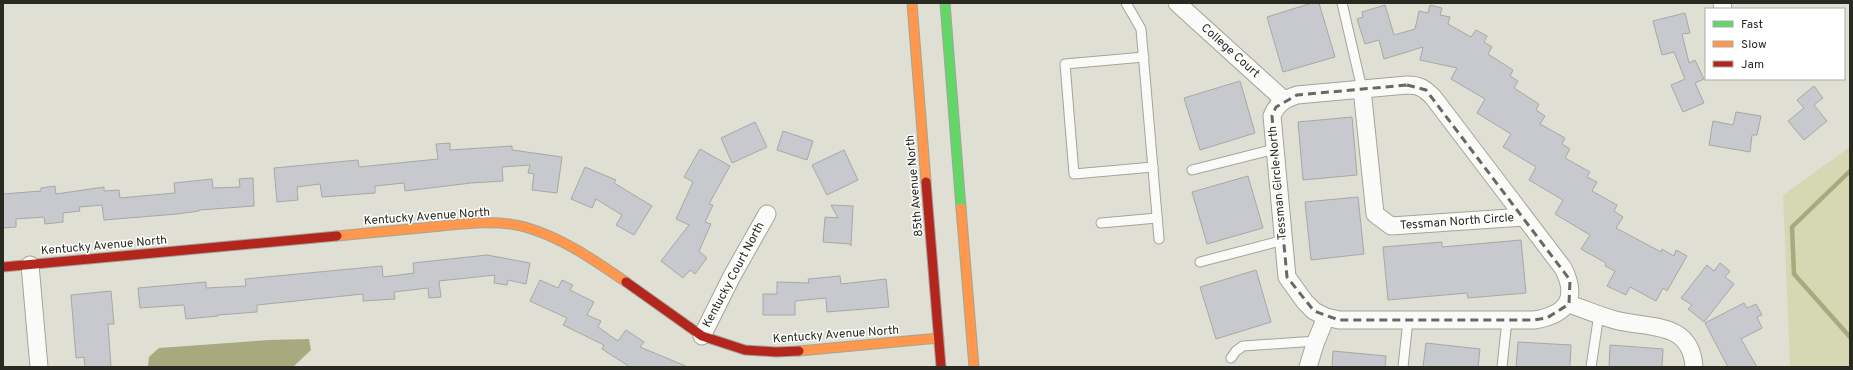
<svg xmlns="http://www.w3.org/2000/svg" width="1853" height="370" font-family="Overpass,sans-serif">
  <rect width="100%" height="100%" fill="#dfe0d3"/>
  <path fill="#d6d8b3" d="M1850,147v220h-60l-7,-172z"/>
  <path fill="#a8a97e" d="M309,339l2,11 -18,17h-145l1,-10 10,-9 110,-8z"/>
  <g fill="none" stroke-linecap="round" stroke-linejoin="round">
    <path stroke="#a8a97e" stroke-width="4.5" d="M1850,171l-58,56 2,47 56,63"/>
  </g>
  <g fill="#c7c9ce" stroke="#a6a8a6">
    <path d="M1312,3h7l16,54 -52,15 -16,-55z"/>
    <path d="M1385,5l9,30 21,-6 4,-18 9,2 2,-8 12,3 -2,7 10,2 -2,7 23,13 5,-7 11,6 -3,6 8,5 -4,7 25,16 -3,6 8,5 -4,7 25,16 -3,6 9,6 -5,8 25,14 -3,6 8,5 -5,9 25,14 -3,5 10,5 -5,9 25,14 -3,6 9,6 -7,11 45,24 1,-3 12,7 2,-6 11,6 -20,35 -4,-3 -7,13 -26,-14 -4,8 -19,-9 8,-15 -10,-5 1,-3 -25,-14 9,-14 -35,-21 8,-14 -34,-20 7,-13 -33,-20 8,-13 -34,-21 8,-14 -34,-20 6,-11 -37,-8 3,-13 -39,12 -5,-19 -14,4 -8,-25 6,-2 -1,-5z"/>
    <path d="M1685,13l5,20 -8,1 7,29 6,-3 9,19 -9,4 9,20 -21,9 -12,-27 14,-6 -11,-27 -12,3 -9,-34z"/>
    <path d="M1240,81l15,52 -55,17 -16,-52z"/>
    <path d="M1814,86l9,12 -9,7 13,16 -23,19 -16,-19 16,-13 -7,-8z"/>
    <path d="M1736,112l25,4 -4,19h-5l-2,17 -41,-7 4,-24 20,4z"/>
    <path d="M1352,117l5,58 -54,5 -5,-58z"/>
    <path d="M755,122l12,25 -35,16 -11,-25z"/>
    <path d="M783,131l30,10 -6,19 -30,-10z"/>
    <path d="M450,143v7l62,-4v4l50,7 -5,36 -25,-3 2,-16 -6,-1 2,-8 -28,2 1,14 -32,2 -66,8 -1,-8 -29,3v7l-53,4 -2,-13 -23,3 1,13 -21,2 -3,-34 84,-8 1,7 79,-8 -2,-15z"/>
    <path d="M700,149l30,17 -21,38 4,1 -8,17 6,2 -12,27 8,7 -12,16 -5,-4 -7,8 -22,-17 28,-36 -13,-6 17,-37 -9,-5z"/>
    <path d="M844,150l14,30 -31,15 -15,-30z"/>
    <path d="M585,167l31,13 -2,3 38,23 -18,29 -18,-10 6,-10 -26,-16 -4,9 -21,-9z"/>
    <path d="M1248,176l15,52 -56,16 -15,-52z"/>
    <path d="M253,178l1,28 -55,4v1l-22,3 -73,6 -2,-15 -23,2 1,4 -17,2v9l-18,2 -1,-7 -28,2v8l-13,1v-34l38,-3v-3l14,-2 1,8 48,-7v4l15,-1 1,8 55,-5 -1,-10 38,-4 1,9 27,-1 -1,-8z"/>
    <path d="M1358,197l6,57 -53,6 -6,-58z"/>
    <path d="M831,205l22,1 -2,40 -1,-2 -27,-2 2,-25 13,1z"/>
    <path d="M1521,240l5,53 -58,5 -1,-5 -79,7 -5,-53 59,-5v5z"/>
    <path d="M487,255l43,8 -4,21 -18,-4 -1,5 -13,-2 1,-8 -56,6 2,16 -12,1 -1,-10 -34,4 1,7 -32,2v-7l-106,11v7l-39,3v1l-32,3 -2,-14 -44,3 -2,-20 68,-6v6l40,-2 -1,-7 137,-13 1,11 31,-4 -1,-10z"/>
    <path d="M1720,263l10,8 -5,6 9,7 -30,38 -16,-13 4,-4 -11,-7 26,-33 7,6z"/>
    <path d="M1256,270l15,52 -55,17 -16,-52z"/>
    <path d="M840,276l1,8 45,-5 3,28 -62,5 -1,-14 -31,3v14h-32v-21h14v-12l32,1 -1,-4z"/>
    <path d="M540,280l18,8 4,-8 11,5 -3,5 24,12 -7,13 14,6 -3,6 20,14 8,-11 18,12 -4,5 48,20h-58l-28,-18 2,-4 -41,-20 4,-7 -37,-17z"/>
    <path d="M111,291l3,33h-6l3,43h-26l-1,-10 -8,1 -5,-63z"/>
    <path d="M1744,303l3,5 9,-4 6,11 -5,2 5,11 -21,11 16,28h-29l-23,-44z"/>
    <path d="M1518,342l53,3 -1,22h-54z"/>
    <path d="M1426,343l54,6 -2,18h-55z"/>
    <path d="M1610,345l53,4 -1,18h-53z"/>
    <path d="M1333,351l53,5 -1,11h-53z"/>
  </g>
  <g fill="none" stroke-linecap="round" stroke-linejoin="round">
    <g stroke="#a4a49a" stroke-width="11">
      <g id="lane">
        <path d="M1126,3l15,26 18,210"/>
        <path d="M1342,3l20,86"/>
        <path d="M1144,57l-79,7 9,110 79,-7"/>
        <path d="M1192,170l83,-21"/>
        <path d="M1101,223l56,-5"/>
        <path d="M1200,262l84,-22"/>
        <path d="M1231,358l5,-7 7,-5 73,-5"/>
        <path d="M1403,367l5,-47"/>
        <path d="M1502,367l5,-47"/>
        <path d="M1591,367l8,-53"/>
      </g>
    </g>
    <g stroke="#a4a49a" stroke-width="19">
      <g id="street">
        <path d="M1177,3l107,97"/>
        <path d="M1722,3l1,6"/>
        <path d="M1407,85c12,0 17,3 26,12l130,171c16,31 3,47 -29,52h-195l-13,-3 -12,-6 -9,-9 -18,-25 -15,-161c5,-13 13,-17 25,-21z"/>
        <path d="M1362,89l13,125 16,12 133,-9"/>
        <path d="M30,265l9,102"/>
        <path d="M1569,304c15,5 31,12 46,16 33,9 76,0 79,47"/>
        <path d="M702,336l30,-60 35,-62"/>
        <path d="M1308,367l7,-23 11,-27"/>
      </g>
    </g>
    <g stroke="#a4a49a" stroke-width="11">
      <path id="fast" d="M945,3l16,205"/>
    </g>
    <g stroke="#a4a49a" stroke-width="11">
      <g id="slow">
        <path d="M912,3l14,179"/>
        <path d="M961,208l13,159"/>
        <path d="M337,236c32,-3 63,-6 94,-9 31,-3 64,-8 94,0 38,11 69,33 101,55"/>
        <path d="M799,351l140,-13"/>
      </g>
    </g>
    <g stroke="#a4a49a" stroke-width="11">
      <g id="jam">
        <path d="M926,182l15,185"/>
        <path d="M3,267l334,-31"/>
        <path d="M626,282l76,54 43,14 31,2 23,-1"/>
      </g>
    </g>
    <use href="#lane" stroke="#fafaf8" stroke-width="9"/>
    <use href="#street" stroke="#fafaf8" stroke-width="17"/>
    <use href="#fast" stroke="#63d668" stroke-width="9"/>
    <use href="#slow" stroke="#ff974d" stroke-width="9"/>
    <use href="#jam" stroke="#b3261e" stroke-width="9"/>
  </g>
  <path fill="none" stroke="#68695f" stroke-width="3" stroke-dasharray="8 5" stroke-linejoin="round" d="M1407,85l19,5 144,190 -1,24 -22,14 -13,2h-195l-25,-9 -27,-34 -15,-161 4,-9 21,-12z"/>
  <g text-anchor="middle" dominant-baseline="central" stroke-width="3" stroke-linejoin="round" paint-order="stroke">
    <g font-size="12" fill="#282920" stroke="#fff">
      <text transform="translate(1230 51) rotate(42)">College Court</text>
      <text transform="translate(1278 183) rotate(-95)">Tessman Circle North</text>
      <text transform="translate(915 186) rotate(-95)">85th Avenue North</text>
      <text transform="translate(427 217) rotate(-4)">Kentucky Avenue North</text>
      <text transform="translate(1457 222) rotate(-4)">Tessman North Circle</text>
      <text transform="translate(104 246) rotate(-5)">Kentucky Avenue North</text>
      <text transform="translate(734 275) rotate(-62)">Kentucky Court North</text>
      <text transform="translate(836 335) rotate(-4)">Kentucky Avenue North</text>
    </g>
  </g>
  <rect width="1853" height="370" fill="none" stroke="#282920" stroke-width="8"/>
  <rect x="1705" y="8" width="140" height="72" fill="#ffffff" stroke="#a9a9a6"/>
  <rect x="1713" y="21" width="20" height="6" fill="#63d668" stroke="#a9a9a6"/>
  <text x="1741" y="28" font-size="12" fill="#282920">Fast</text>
  <rect x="1713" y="41" width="20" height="6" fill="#ff974d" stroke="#a9a9a6"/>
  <text x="1741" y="48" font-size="12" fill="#282920">Slow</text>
  <rect x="1713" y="61" width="20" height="6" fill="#b3261e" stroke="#a9a9a6"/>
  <text x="1741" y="68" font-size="12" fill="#282920">Jam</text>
</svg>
